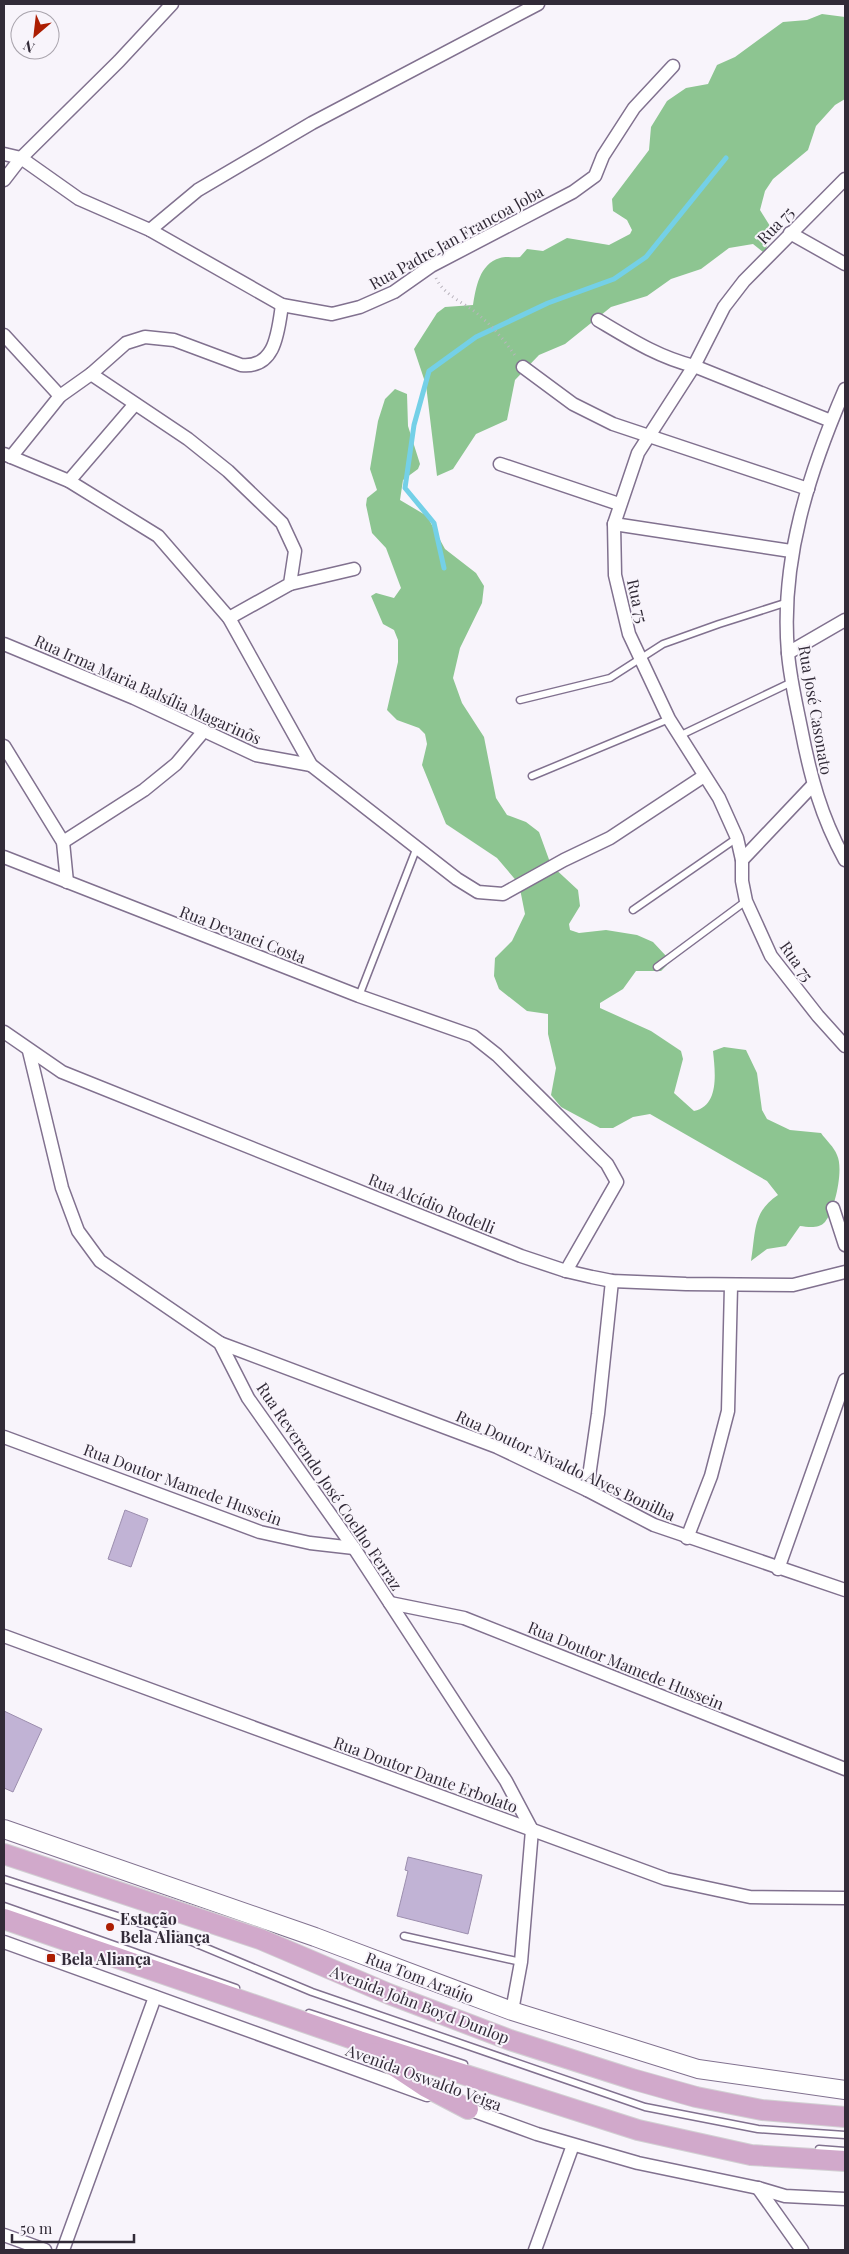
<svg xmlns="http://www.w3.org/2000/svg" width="849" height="2254" font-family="'Playfair Display',serif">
  <rect width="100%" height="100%" fill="#f8f4fb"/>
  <g fill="#8dc591">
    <path d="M822,14l23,3v82l-10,6 -19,21 -8,24 -35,29 -8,12 -5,19 10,16 -4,24 -3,2 -10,-8 -24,4 -28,21 -30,10 -24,17 -36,11 -46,37 -26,11 -24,25 -8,40 -31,14 -23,35 -16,7 -11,-91 -12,-36 23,-36 8,-6 28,-2c3,-17 6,-41 27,-47 6,-2 14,0 20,-1l7,-8 16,2 24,-13 42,7 21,-11 2,-4 -5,-10 -14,-9 -1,-12 37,-49 2,-23 16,-26 19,-13 22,-4 9,-19 18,-8 48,-35 24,-2z"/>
    <path d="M395,389l12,5 1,32 12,38 -2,5 -15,11 -3,20 27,16 18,33 31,24 8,13 -2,17 -22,45 -7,30 9,25 22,34 12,61 11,17 19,7 13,10 12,33 27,25 2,16 -11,18 1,6 9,3 27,-3 31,5 16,7 14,15v8l-6,6h-25l-13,18 -23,14v5l51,23 30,20 2,8 -9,34 20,18c26,-5 21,-40 19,-60l11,-4 22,3 11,23 5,37 5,9 23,11 31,3c5,7 13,14 16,22 7,14 -2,55 -12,67 -6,7 -17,5 -25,4l-14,20 -19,3 -16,12c5,-28 1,-49 27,-66l-11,-14 -117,-67 -17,3 -20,11h-13l-39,-21 -10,-12 5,-27 -8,-34v-20l-21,-3 -28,-22 -5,-13 1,-18 17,-17 13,-27 -6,-30 -22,-26 -51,-34 -24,-59 5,-21 -2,-10 -6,-6 -22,-8 -10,-10 11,-48v-22l-4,-10 -11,-6 -12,-28 5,-3 18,5 7,-10 -15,-40 -14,-15 -6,-28 1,-7 10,-8 -7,-21 8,-48 7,-22z"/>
  </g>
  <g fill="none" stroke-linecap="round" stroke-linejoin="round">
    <path stroke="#74d0e7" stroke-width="5" d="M444,568l-10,-45 -29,-35 9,-63 15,-54 47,-34 72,-34 66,-24 32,-22 80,-99"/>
  </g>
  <g fill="#c1b3d5" stroke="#9c8eae">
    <path d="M125,1510l23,9 -17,48 -23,-8z"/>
    <path d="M4,1711l38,18 -29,63 -9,-4z"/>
    <path d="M408,1857l74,18 -14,59 -71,-18 11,-45 -3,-1z"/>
  </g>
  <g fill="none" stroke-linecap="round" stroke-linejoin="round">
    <g stroke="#81718f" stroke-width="9">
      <g id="service">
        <path d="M520,700l90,-22 53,-34 56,-20 69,-22"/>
        <path d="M679,736l113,-54"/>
        <path d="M532,776l137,-57"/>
        <path d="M633,910l104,-72"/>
        <path d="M657,967l89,-66"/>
        <path d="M359,996l58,-149"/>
        <path d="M4,1879l169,55 139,58 333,115 113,22 87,6"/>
        <path d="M4,1906l232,82"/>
        <path d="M404,1936l117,26"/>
        <path d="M309,2013l155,51"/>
        <path d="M819,2149l26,2"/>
      </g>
    </g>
    <g stroke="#81718f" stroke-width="15">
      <g id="minor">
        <path d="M4,154l17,4 58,41 71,31 132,75 50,9 28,-7 34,-15 37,-26 142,-74 22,-16 8,-20 31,-48 39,-42"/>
        <path d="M845,179l-101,102 -20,26 -30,59 -56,87 -24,71 1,51 14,59 40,85 50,79 18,40 5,22v21l4,20 25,55 47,60 27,30"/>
        <path d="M4,180l17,-22 98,-97 53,-57"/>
        <path d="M150,230l48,-40 114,-67 226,-119"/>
        <path d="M790,233l55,31"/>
        <path d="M598,320c32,19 60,37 96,46l137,55"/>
        <path d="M4,335l56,61"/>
        <path d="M523,367l50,37 40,20 195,65"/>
        <path d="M91,374l97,65 40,32 54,52 13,28 -5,33 -61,34"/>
        <path d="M845,389c-36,83 -65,172 -57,264 2,25 8,50 13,75 9,47 20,89 44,132"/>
        <path d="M4,454l65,27 89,55 71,82 82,147 146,114 21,13 25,2 61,-34 46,-22 94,-62"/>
        <path d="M11,457l49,-61 31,-22 35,-31 19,-6 29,3 67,25c35,4 37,-34 41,-60"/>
        <path d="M500,464l119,40"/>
        <path d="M69,481l66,-77"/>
        <path d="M614,524l177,27"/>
        <path d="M290,584l64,-15"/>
        <path d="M4,644l130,54 122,57 55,10"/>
        <path d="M788,653l57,-33"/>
        <path d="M4,746l59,96 4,40"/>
        <path d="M63,842l81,-52 32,-26 27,-32"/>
        <path d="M4,857l355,139 114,40 24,19 110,109 10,18 -51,89"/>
        <path d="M742,860l71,-75"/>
        <path d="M4,1032l58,40 459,184 45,15 26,6 20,4 74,3 107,1 52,-13"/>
        <path d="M29,1051l33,137 16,43 22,30 120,82 28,55 106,150 152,233 26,49 -11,132 -9,49"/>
        <path d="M833,1208l12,37"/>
        <path d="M220,1343l277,104 90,43 67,35 191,65"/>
        <path d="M4,1437l256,95 50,11 44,5"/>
        <path d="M587,1490l11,-76 14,-133"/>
        <path d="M687,1538l24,-62 17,-65 3,-125"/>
        <path d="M778,1569l67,-189"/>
        <path d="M390,1603l74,15 381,151"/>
        <path d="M4,1636l662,243 84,18 95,1"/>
        <path d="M4,1942l423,153"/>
        <path d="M463,2107l74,27 101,29 120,25 27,8 60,3"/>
        <path d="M758,2188l44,62"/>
        <path d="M4,2235l41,15"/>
        <path d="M63,2250l92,-253"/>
        <path d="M535,2250l38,-105"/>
      </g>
    </g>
    <g stroke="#81718f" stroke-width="20">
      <path id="secondary" d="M4,1829l311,108 197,74 186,58 147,21"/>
    </g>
    <g stroke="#d2d0d3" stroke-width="22">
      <g id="primary">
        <path d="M4,1854l256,85 129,55 121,46 122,39 64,18 66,13 83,7"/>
        <path d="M4,1919l355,122 279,89 113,25 94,6"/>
        <path d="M375,2053l51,34 42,22"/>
      </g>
    </g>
    <path stroke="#b9b4bd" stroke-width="3" stroke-dasharray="1 4" stroke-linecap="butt" d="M436,278c8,18 30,25 44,38 14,12 26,26 36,41"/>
    <use href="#service" stroke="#fff" stroke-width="6"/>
    <use href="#minor" stroke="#fff" stroke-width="12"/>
    <use href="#secondary" stroke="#fff" stroke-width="18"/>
    <use href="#primary" stroke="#d1a9cb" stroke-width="20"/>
  </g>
  <g fill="#ac1d02" stroke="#f8f4fb" stroke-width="2">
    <circle cx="110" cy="1927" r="5"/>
    <rect x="46" y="1953" width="10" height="10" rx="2.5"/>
  </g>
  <g text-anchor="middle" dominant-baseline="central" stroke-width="4" stroke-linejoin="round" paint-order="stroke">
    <g font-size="16" fill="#322b38" stroke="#f8f4fb">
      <text transform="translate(775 225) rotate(-46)">Rua 75</text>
      <text transform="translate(456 237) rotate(-29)">Rua Padre Jan Francoa Joba</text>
      <text transform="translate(638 601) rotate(77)">Rua 75</text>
      <text transform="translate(148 689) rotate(24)">Rua Irma Maria Balsília Magarinõs</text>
      <text transform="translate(816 710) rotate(80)">Rua José Casonato</text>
      <text transform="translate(243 934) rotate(21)">Rua Devanei Costa</text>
      <text transform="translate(797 961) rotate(55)">Rua 75</text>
      <text transform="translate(432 1203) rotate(22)">Rua Alcídio Rodelli</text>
      <text transform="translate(566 1465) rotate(25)">Rua Doutor Nivaldo Alves Bonilha</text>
      <text transform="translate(183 1484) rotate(20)">Rua Doutor Mamede Hussein</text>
      <text transform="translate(330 1486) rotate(56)">Rua Reverendo José Coelho Ferraz</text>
      <text transform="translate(626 1665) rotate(22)">Rua Doutor Mamede Hussein</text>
      <text transform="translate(426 1774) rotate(20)">Rua Doutor Dante Erbolato</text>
      <text transform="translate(420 1977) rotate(21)">Rua Tom Araújo</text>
      <text transform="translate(420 2004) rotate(21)">Avenida John Boyd Dunlop</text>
      <text transform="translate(424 2077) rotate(20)">Avenida Oswaldo Veiga</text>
    </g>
    <g font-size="16" font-weight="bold" fill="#322b38" stroke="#f8f4fb" text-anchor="start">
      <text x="120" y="1918">Estação<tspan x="120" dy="18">Bela Aliança</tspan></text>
      <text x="61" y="1958">Bela Aliança</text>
    </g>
  </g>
  <rect width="849" height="2254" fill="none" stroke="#322b38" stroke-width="10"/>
  <g transform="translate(35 35) rotate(208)"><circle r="24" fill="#f8f4fb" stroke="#a9a4ad"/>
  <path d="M0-4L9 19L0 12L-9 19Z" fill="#ac1d02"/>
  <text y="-8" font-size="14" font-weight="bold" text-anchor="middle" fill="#322b38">N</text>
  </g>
  <path d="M12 2234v8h122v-8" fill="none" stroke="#322b38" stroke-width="2.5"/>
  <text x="20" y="2234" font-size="15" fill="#322b38" stroke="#f8f4fb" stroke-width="4" paint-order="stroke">50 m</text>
</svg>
